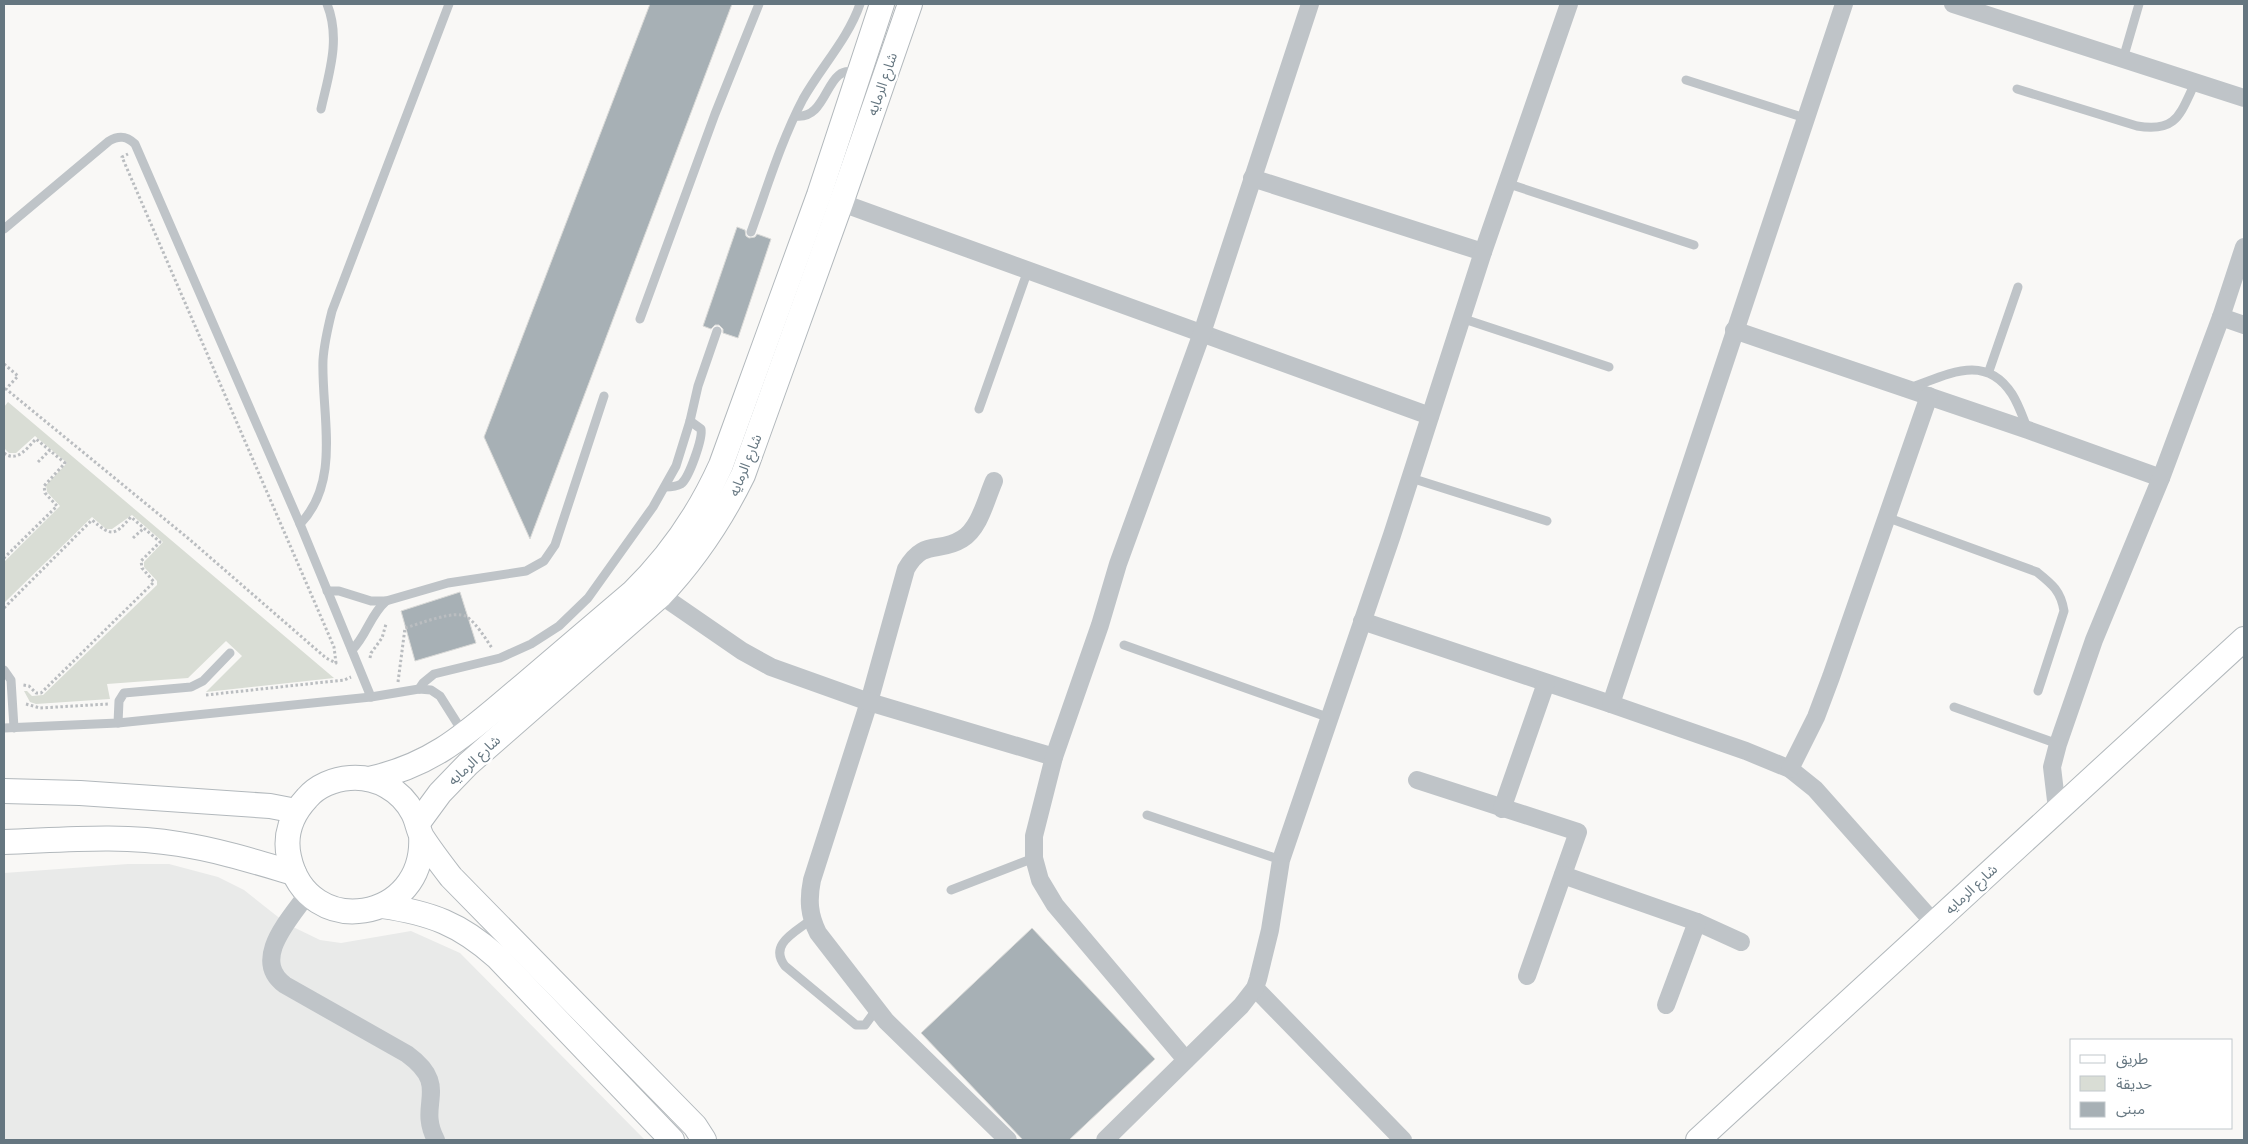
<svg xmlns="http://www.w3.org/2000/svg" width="2248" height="1144" font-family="'DM Sans','Noto Sans Arabic',sans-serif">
  <rect width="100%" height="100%" fill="#f9f8f6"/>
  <path fill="#e9eae9" d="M128,864h41l49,13 26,13 43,34 33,16 21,3 70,-12 49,22 185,187h-641v-267z"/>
  <path fill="#d9ddd5" d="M8,402l6,5 320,271 -128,14 36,-36 -16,-15 -38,37 -81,6 3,15 -74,5 -6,-2 -6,-11h3l5,5 11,-1 114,-110v-4l-13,-14v-5l19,-20 -31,-27 -20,14h-6l-14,-12 -88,86v-41l56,-56 -13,-14 -1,-7 21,-22 -32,-27 -19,17h-7l-5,-5v-41z"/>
  <g fill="#a7b0b5" stroke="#dadad8">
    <path d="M650,4h82l-202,535 -46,-102z"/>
    <path d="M737,227l8,3 1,6 3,2 6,-1 2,-3 14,5 -33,99 -15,-5v-4l-4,-4h-4l-4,4 -8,-3z"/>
    <path d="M460,592l16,51 -61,18 -14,-50z"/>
    <path d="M1032,928l123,131 -86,81h-46l-102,-107z"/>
  </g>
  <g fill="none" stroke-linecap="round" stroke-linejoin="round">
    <g stroke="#b2b8bc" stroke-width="26">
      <g id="secondary">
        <path d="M369,779c69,-15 103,-51 155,-94 36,-31 72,-61 108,-92 38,-37 67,-79 89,-128l98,-270 63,-191"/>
        <path d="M4,791l76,2 190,13 26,5"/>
        <path d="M418,823l22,-30 28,-29 192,-168c34,-36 61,-76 83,-121l98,-272 69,-199"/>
        <path d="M421,835c6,88 -114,106 -132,22 -5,-22 3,-43 18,-59 10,-12 27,-19 43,-20 26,-2 51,12 63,35 4,7 5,17 9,24 9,14 19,27 29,40l244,249 9,14"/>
        <path d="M4,842c58,-2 117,-8 175,2 39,6 77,18 115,29"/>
        <path d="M382,906c49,7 78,18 115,51l175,183"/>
        <path d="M1698,1140l546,-501"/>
      </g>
    </g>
    <g stroke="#babdc0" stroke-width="3" stroke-dasharray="2.5 2.5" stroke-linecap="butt">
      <path d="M4,364l14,12 -12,13 183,150 137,119 10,5 -2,-16 -212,-490 6,-3"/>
      <path d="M4,453c13,10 23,-5 32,-14l29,24 -21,23 1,7 12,13 -53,52"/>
      <path d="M38,462l12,-12"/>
      <path d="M133,538l11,-10"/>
      <path d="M4,608l88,-88c20,17 22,16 39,-3l29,25 -19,19 1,7 12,14 -113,111h-5l-7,-7 -6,-1"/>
      <path d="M370,658l1,-5 11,-15 4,-14"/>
      <path d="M398,682l7,-54c14,-4 51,-19 62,-11 10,7 18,21 25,31"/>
      <path d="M206,695l138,-15 7,-3"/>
      <path d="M26,704l14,4 68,-4"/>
    </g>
    <g stroke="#bfc4c8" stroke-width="9">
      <path d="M2123,59l16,-55"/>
      <path d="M1686,80l119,38"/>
      <path d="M2017,89l120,37c41,7 43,-13 59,-45"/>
      <path d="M321,109c8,-36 20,-70 6,-105"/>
      <path d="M796,116c34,4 29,-57 62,-42"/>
      <path d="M1506,183l188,62"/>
      <path d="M4,229l105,-88c10,-6 18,-5 26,3l165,380 71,173"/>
      <path d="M751,232c16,-44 30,-91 52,-133 18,-32 45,-60 57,-95"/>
      <path d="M1461,318l148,49"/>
      <path d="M640,319l75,-205 44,-110"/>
      <path d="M1989,371l29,-84"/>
      <path d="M1910,388c37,-13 75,-36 102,6 7,11 11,24 16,36"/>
      <path d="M979,409l49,-139"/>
      <path d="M1411,478l136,43"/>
      <path d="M665,487c6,0 11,0 16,-3 8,-6 22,-46 20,-55l-11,-8"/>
      <path d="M1886,517l151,55c15,12 24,19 27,39l-26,80"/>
      <path d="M300,524c42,-43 21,-111 23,-164 1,-16 5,-33 9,-49l117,-307"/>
      <path d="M327,591h12l32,10h15l62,-18 78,-12 18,-10 11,-16 49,-149"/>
      <path d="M1124,645l206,73"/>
      <path d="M352,650c15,-15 18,-35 34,-49"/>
      <path d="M4,670l7,10 3,48"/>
      <path d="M419,689l4,-6 11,-9 66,-16 31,-14 28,-18 29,-28 65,-91 23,-41 14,-45 8,-35 19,-55"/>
      <path d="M1954,707l104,37"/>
      <path d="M118,723l1,-22 5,-8 67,-6 12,-6 27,-28"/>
      <path d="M4,728l114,-5 253,-26 48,-8 12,1 9,6 24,38"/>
      <path d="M1147,815l134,45"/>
      <path d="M951,890l83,-32"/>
      <path d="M812,919c-16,13 -44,25 -27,47l71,59h9l11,-15"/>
    </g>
    <g stroke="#bfc4c8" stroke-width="18">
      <path d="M1953,4l291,94"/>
      <path d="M1252,178l231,74"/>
      <path d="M831,199l599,217"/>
      <path d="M2221,317l23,8"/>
      <path d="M1734,330l294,100 133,48"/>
      <path d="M994,481c-8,18 -14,47 -32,58 -24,15 -38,-1 -56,30l-37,133 -57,178c-4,20 -3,35 6,53l68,88 122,119"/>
      <path d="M652,589l90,62 29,16 98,35 185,55"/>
      <path d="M1362,621l249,83 135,47 44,18 25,20 119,134"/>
      <path d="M1611,704l233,-700"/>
      <path d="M1790,769l26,-52 15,-40 98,-281"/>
      <path d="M1417,780l161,52 -51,144"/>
      <path d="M1502,809l44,-126"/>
      <path d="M2057,809l-5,-42 6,-23 36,-104 67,-162 60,-161 23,-70"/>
      <path d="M1563,875l134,47 44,20"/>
      <path d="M308,893c-17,25 -58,66 -23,92l122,69c45,33 9,49 29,86"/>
      <path d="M1255,988l148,152"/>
      <path d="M1666,1005l31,-83"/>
      <path d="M1186,1060l-131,-155 -15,-25 -6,-22v-22l20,-79 46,-132 18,-61 84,-231 108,-329"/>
      <path d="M1105,1140l136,-134 14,-18 3,-9 12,-49 11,-70 111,-325 91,-283 86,-248"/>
    </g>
    <use href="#secondary" stroke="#fff" stroke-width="24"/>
  </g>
  <g text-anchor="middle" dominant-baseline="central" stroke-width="5" stroke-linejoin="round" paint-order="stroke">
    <g font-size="14" fill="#657680" stroke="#fff">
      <text transform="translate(882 84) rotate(-71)">شارع الرمايه</text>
      <text transform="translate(745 465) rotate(-68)">شارع الرمايه</text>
      <text transform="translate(474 760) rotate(-43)">شارع الرمايه</text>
      <text transform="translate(1971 889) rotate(-43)">شارع الرمايه</text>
    </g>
  </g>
  <rect width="2248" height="1144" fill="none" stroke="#657680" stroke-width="10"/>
  <rect x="2070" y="1039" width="162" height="90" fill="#ffffff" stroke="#c1c8cc"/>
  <rect x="2080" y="1055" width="25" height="8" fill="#ffffff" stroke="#c1c8cc"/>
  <text x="2116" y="1064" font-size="15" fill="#657680">طريق</text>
  <rect x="2080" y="1076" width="25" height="15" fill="#d9ddd5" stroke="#c1c8cc"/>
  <text x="2116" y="1089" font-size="15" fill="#657680">حديقة</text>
  <rect x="2080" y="1102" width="25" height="15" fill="#a7b0b5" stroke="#c1c8cc"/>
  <text x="2116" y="1114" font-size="15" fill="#657680">مبنى</text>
</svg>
